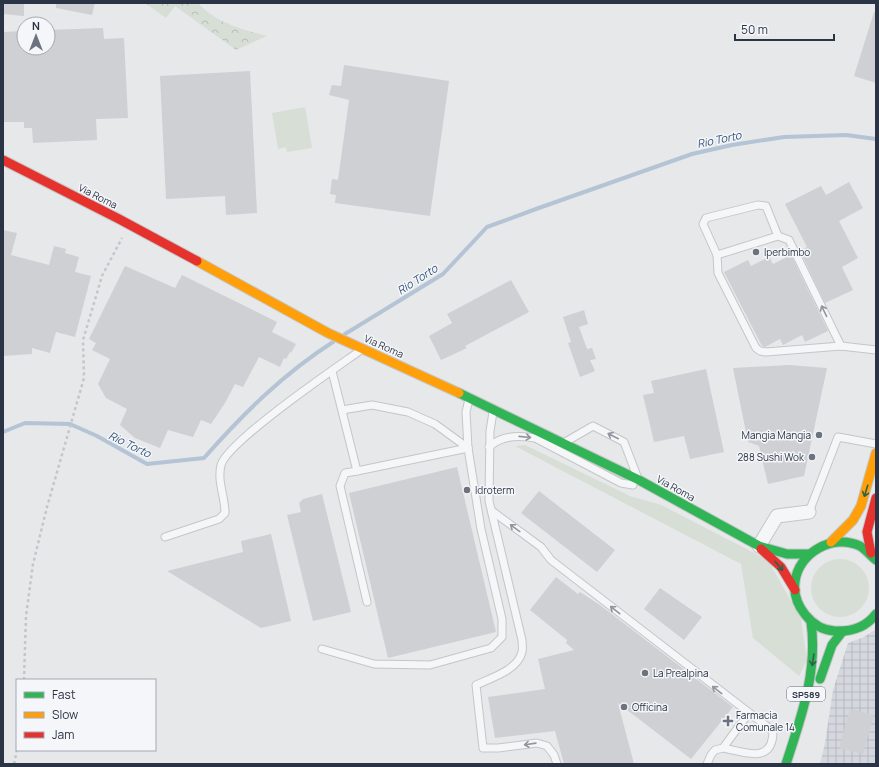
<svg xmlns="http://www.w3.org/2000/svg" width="879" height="767" font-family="Manrope,sans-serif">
  <defs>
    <pattern id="industrial-grid" width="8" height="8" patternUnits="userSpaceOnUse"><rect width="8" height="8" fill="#d4d7dd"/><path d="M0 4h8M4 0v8" fill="none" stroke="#b6b9bf"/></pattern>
    <pattern id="forest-crowns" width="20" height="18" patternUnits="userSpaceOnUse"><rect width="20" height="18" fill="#d6ded6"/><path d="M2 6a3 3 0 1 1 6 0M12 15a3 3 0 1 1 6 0" fill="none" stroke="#b8bfb9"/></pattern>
  </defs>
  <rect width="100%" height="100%" fill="#e6e8ea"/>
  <path fill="url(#industrial-grid)" d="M876,629v135h-56l5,-21 8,-53 15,-47 16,-6z"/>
  <g fill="#d6ded6">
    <path d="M305,107l7,41 -25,4 -1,-5 -8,2 -6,-36z"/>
    <path d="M525,445l105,51 31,9 107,55 33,59 6,41 -8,16 -46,-38 -12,-74 -226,-118z"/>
    <circle cx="840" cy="588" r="29"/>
  </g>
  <path fill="url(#forest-crowns)" d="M145,3h53c18,20 43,26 69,33l-31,14 -61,-44 -9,12z"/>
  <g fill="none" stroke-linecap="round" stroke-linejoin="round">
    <g stroke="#b4c4d5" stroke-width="4">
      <path d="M345,334l98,-60 44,-47 49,-18 156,-55 40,-9 52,-8 62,-2 30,4"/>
      <path d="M3,432l22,-9 45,1 27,12 50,28 57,-6c39,-44 79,-84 129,-116"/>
    </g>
  </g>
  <g fill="#ced0d3">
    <path d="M3,3h21v13l-21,-2z"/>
    <path d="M56,3h39l-3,12 -36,-7z"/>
    <path d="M874,12h2v71l-22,-7z"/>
    <path d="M103,28l1,11 20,-1 4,80 -32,1 1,21 -64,3 -1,-15h-8v-6h-20l-1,-90 21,-1v17h24v-18z"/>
    <path d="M344,65l105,16 -19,135 -95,-13 1,-8 -6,-1 2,-15 6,1 11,-80 -20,-5 3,-10 9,1z"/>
    <path d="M250,71l7,142 -31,2 -1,-19 -59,3 -6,-123z"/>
    <path d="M849,182l14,26 -24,13 19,37 -16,9 11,23 -28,13 -25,-52 7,-4 -22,-43 36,-18 5,9z"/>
    <path d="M3,230l14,3 -6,22 38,10 5,-19 12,3 -1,4 14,4 -4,15 16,4 -16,61 -19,-5 -6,21 -18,-5v6l-29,2z"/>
    <path d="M791,255l37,76 -23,11 -3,-7 -19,10 -3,-6 -15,8 -3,-1 -38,-74 24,-12 3,6 18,-9 4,7z"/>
    <path d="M125,266l50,22 7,-13 95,47 -5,10 24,12 -5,9 -1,-1 -4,7 -2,-1 -4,9 -21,-10 -16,30 -8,-3 -10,19 -14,21 -10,-4 -8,17 -25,-7 -8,18 -25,-10 -15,-13 7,-16 -21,-11 -8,-14 12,-25 -18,-9 4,-7 -7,-4z"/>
    <path d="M511,280l18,32 -64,34 2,2 -26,12 -12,-24 23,-13 -5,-9z"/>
    <path d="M584,310l4,14 -9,3 8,22 5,-1 4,11 -6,1 5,11 -15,6 -12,-34 3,-1 -8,-25z"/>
    <path d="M789,365l38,3 -23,108 -36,8 -9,-38 -11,-4 -15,-74z"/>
    <path d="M706,369l18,83 -34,7 -6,-23 -30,6 -11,-47 11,-2 -3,-12z"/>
    <path d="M457,467l39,165 -108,26 -39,-165z"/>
    <path d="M539,491l76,59 -18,22 -76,-59z"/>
    <path d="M322,494l29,118 -38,9 -26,-106 14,-3 -2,-9 4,-4z"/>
    <path d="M271,534l20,87 -30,7 -94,-57 76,-19 -2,-11z"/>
    <path d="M556,577l22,17 2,-2 20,13 133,102 -42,52 -73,-56 16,61h-70l-9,-33 -60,7 -7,-41 57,-8 -7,-30 36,-9 -8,-7 1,-3 -37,-30z"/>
    <path d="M660,588l42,29 -18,23 -40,-31z"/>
    <path d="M850,709l24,6 -11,39 -24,-6z"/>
  </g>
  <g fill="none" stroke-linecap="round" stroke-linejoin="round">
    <g stroke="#c4c6c8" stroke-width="9">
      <g id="lane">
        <path d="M778,236l-12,-30 -8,-1 -52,13 -3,6 14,31 1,18 38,75 4,3 6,1 75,-6 35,4"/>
        <path d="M717,255l61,-19 11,4 52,106"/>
        <path d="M332,371l25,100 -12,2 -5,13 27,116"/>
        <path d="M342,410l30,-5 36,7 27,12 33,24"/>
        <path d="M493,412l-3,19 -1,70 33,139c0,4 1,9 0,12 -4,18 -31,26 -46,33l7,63h15l39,-5 10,3 7,9 3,9"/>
        <path d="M567,441l26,-15 31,16 13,34"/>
        <path d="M489,447c13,-12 30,-12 46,-9l86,45 12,2"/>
        <path d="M357,471l111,-23"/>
        <path d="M492,511l49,36 10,13 222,171c0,34 -29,21 -50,17"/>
        <path d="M809,512l29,-75 38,7"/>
        <path d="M165,537l54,-18 6,-6c0,-17 -8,-31 -4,-48 7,-24 115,-97 140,-115"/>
        <path d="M322,649l52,15 56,1 61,-17 11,-11v-18l-21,-90 -13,-81 -2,-36 3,-13"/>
        <path d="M707,764l4,-9 4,-5 8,-2 25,-34"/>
      </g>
    </g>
    <g stroke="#c4c6c8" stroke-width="15">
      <path id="street" d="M759,546l18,-30 32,-4"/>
    </g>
    <g stroke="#c4c6c8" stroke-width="11">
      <g id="fast">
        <path d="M459,393l180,87 120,66 28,8h21"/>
        <path d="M876,560c-5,-4 -11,-11 -16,-14 -27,-13 -62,7 -65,36 -3,23 17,48 40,49 17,1 31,-4 41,-17"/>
        <path d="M820,679l12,-34 10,-13"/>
        <path d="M786,764c15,-47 32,-92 25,-142"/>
      </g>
    </g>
    <g stroke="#c4c6c8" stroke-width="11">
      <g id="slow">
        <path d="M197,261l131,72 131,60"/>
        <path d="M831,542l22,-22 8,-14 15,-53"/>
      </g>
    </g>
    <g stroke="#c4c6c8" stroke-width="11">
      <g id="jam">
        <path d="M3,160l116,59 78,42"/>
        <path d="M761,549l20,18 14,23"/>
        <path d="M871,553l-4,-21 9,-34"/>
      </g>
    </g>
    <g stroke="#c5c6ca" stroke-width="2.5" stroke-dasharray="3 3" stroke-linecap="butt">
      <path d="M24,680l2,-64 7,-52 14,-57 37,-129 -1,-38 19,-64 20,-38"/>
      <path d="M14,764l3,-14"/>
    </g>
    <use href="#lane" stroke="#f5f6f7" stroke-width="7"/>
    <use href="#street" stroke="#f5f6f7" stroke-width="13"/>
    <use href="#fast" stroke="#30b455" stroke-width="9"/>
    <use href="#slow" stroke="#ff9f0a" stroke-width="9"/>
    <use href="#jam" stroke="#e5322d" stroke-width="9"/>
  </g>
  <defs><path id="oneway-shaft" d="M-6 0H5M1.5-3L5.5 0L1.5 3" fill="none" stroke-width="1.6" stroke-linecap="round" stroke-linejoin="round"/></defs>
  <g stroke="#90959e">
    <use href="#oneway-shaft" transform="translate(824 311) rotate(-116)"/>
    <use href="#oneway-shaft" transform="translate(613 436) rotate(-153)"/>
    <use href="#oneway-shaft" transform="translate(525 437) rotate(6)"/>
    <use href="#oneway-shaft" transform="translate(515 528) rotate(-144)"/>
    <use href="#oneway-shaft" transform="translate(615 610) rotate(-142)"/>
    <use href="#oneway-shaft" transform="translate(717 690) rotate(-142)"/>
    <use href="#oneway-shaft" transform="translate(530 744) rotate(172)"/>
  </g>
  <g stroke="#2d614b">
    <use href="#oneway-shaft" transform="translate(866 491) rotate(107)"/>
    <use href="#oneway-shaft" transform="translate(779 566) rotate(50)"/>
    <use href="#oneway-shaft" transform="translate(813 660) rotate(98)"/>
  </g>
  <g fill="#6c737f" stroke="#f4f6f9" stroke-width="1.5">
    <circle cx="756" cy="252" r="4"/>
    <circle cx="819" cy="435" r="4"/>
    <circle cx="812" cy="457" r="4"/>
    <circle cx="467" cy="490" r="4"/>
    <circle cx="645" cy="673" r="4"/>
    <circle cx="624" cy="707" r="4"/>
    <path d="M726 715h4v4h4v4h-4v4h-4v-4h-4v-4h4z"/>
  </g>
  <g text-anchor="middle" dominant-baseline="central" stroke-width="3" stroke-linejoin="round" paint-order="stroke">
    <rect fill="#f4f6f9" stroke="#676e7b" stroke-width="1" x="787" y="687" width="38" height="14" rx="3"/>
    <g font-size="9" font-weight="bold" fill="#2b3445">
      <text x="806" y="694">SP589</text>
    </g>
    <g font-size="10" fill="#2b3445" stroke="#f4f6f9">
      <text transform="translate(98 196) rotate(27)">Via Roma</text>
      <text transform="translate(384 346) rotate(24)">Via Roma</text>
      <text transform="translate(676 488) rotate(29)">Via Roma</text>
    </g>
    <g font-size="10" fill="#2b3445" stroke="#f4f6f9" text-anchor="start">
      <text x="764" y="252">Iperbimbo</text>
      <text x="811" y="435" text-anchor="end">Mangia Mangia</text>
      <text x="804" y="457" text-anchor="end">288 Sushi Wok</text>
      <text x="475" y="490">Idroterm</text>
      <text x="653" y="673">La Prealpina</text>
      <text x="632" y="707">Officina</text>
      <text x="736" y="715">Farmacia<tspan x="736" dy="12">Comunale 14</tspan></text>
    </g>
    <g font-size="11" font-style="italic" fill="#34527a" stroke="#f4f6f9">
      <text transform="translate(719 139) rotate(-12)">Rio Torto</text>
      <text transform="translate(417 279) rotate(-33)">Rio Torto</text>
      <text transform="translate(130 444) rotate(26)">Rio Torto</text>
    </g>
  </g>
  <rect width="879" height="767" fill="none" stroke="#2b3445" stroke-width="8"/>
  <rect x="16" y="679" width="140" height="72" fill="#f4f6f9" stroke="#a4a8b1"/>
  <rect x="24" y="692" width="20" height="6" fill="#30b455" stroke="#a4a8b1"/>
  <text x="52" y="699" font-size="12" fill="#2b3445">Fast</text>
  <rect x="24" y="712" width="20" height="6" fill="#ff9f0a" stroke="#a4a8b1"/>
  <text x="52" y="719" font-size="12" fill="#2b3445">Slow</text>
  <rect x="24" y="732" width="20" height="6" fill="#e5322d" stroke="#a4a8b1"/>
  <text x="52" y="739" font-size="12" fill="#2b3445">Jam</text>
  <g transform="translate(36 36)"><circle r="19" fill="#f4f6f9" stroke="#a4a8b1"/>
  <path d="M0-3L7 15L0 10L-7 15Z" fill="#6c737f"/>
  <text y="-6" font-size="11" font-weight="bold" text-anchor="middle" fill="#2b3445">N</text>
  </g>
  <path d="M735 34v6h99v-6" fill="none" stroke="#2b3445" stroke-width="2"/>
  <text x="741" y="34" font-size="12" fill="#2b3445" stroke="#f4f6f9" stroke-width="3" paint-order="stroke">50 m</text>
</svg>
